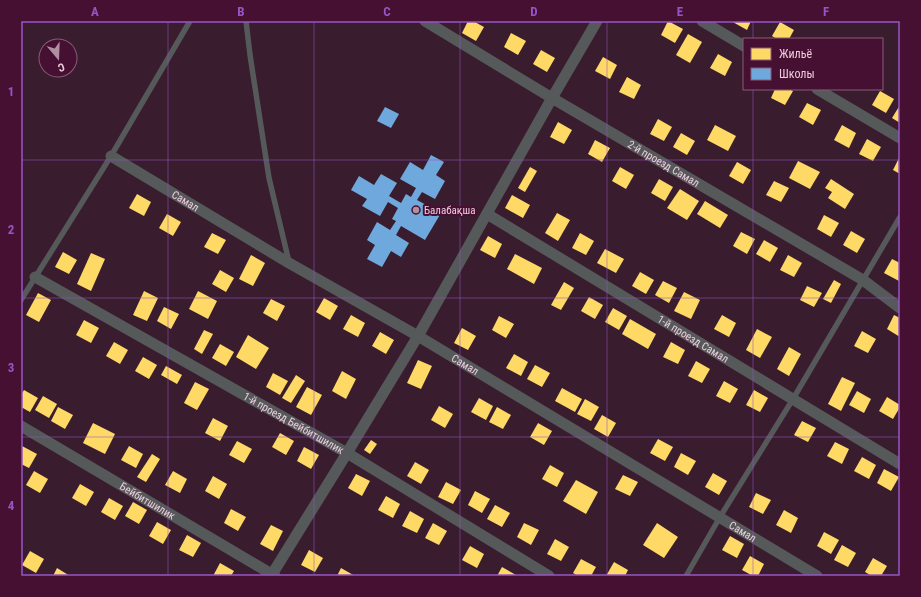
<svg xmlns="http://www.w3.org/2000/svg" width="921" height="597" font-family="'Roboto Condensed',sans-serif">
  <rect width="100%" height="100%" fill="#391d2e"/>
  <g fill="#ffd966">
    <path d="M468,21h5l11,6 -8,14 -14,-8z"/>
    <path d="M668,21l15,8 -8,14 -14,-8z"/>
    <path d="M731,21h20l-4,9z"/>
    <path d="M780,22l14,8 -5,9h-12l-5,-3z"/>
    <path d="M511,33l15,8 -8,14 -14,-8z"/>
    <path d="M688,34l14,8 -12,21 -14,-8z"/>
    <path d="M541,50l14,8 -8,14 -14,-8z"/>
    <path d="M718,54l14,8 -7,14 -15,-8z"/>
    <path d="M603,57l14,8 -7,14 -15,-8z"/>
    <path d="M627,77l14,8 -7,14 -15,-7z"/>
    <path d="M775,89h14l4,2 -8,14 -14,-7z"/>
    <path d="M880,91l14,8 -8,14 -14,-8z"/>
    <path d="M807,103l14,7 -8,15 -14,-8z"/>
    <path d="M900,105v18l-8,-5z"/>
    <path d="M658,119l14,8 -8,14 -14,-7z"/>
    <path d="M558,122l14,8 -8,14 -14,-7z"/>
    <path d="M715,125l21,11 -8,15 -21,-11z"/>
    <path d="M842,125l14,8 -7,15 -15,-8z"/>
    <path d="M681,133l14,8 -8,14 -14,-8z"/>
    <path d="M867,139l14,8 -8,14 -14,-7z"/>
    <path d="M595,140l15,8 -8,14 -14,-8z"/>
    <path d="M900,156v18l-7,-4z"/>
    <path d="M798,161l22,11 -10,17 -21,-11z"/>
    <path d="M737,162l14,8 -8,14 -14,-8z"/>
    <path d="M530,167l7,4 -12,21 -7,-4z"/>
    <path d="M620,167l14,8 -8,14 -14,-8z"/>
    <path d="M659,179l14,8 -8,14 -14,-8z"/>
    <path d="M831,179l23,15 -9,15 -17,-11 4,-6 -7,-4z"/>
    <path d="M774,181l15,7 -8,14 -15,-7z"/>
    <path d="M680,189l19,12 -12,19 -20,-12z"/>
    <path d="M137,194l14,8 -7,14 -15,-8z"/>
    <path d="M512,195l18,10 -7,13 -18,-10z"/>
    <path d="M705,201l23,14 -8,13 -23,-14z"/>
    <path d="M557,213l13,7 -12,21 -13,-8z"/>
    <path d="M167,214l14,8 -8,14 -14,-8z"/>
    <path d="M824,215l15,8 -8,14 -14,-8z"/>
    <path d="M851,231l14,8 -8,14 -14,-8z"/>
    <path d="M741,232l14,7 -8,15 -14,-8z"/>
    <path d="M212,233l14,7 -8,14 -14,-7z"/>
    <path d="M580,233l14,8 -8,14 -14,-7z"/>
    <path d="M488,236l14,8 -7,14 -15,-8z"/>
    <path d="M764,240l14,8 -8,14 -14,-8z"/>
    <path d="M605,249l19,10 -8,14 -19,-10z"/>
    <path d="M63,252l14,8 -8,14 -14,-7z"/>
    <path d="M91,253l14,6 -14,32 -14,-7z"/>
    <path d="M515,254l27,14 -8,16 -27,-15z"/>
    <path d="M251,255l14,8 -12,23 -14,-7z"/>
    <path d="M788,255l14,8 -8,14 -14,-7z"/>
    <path d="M892,259l8,4v15l-1,3 -15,-8z"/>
    <path d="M220,270l14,8 -8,14 -14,-8z"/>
    <path d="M640,272l14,8 -8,14 -14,-8z"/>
    <path d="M834,280l7,4 -10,19 -8,-4z"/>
    <path d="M663,281l14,7 -8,15 -14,-8z"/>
    <path d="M564,282l10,6 -13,22 -10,-5z"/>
    <path d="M807,286l15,7 -8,14 -14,-7z"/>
    <path d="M144,291l14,7 -11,23 -14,-6z"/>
    <path d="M198,291l19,10 -9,18 -19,-10z"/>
    <path d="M684,292l16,8 -9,19 -17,-8z"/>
    <path d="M38,293l13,7 -12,22 -13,-7z"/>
    <path d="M589,297l14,8 -8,14 -14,-8z"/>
    <path d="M324,298l14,8 -8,14 -14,-8z"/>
    <path d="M271,299l14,7 -8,15 -14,-8z"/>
    <path d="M164,307l15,7 -8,15 -14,-8z"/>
    <path d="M613,308l14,8 -8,14 -14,-8z"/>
    <path d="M351,315l14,8 -7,14 -15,-8z"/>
    <path d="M722,315l14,8 -7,14 -15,-8z"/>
    <path d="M894,315l6,3v19l-13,-8z"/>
    <path d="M499,316l15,8 -8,14 -14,-8z"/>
    <path d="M630,319l26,15 -8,15 -26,-15z"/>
    <path d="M84,320l15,8 -8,15 -15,-8z"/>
    <path d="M462,328l14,8 -8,14 -14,-7z"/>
    <path d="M757,329l15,8 -12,21 -14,-8z"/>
    <path d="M204,330l9,4 -11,20 -8,-5z"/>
    <path d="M862,331l14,8 -8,14 -14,-7z"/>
    <path d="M380,332l14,8 -8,14 -14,-8z"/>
    <path d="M248,335l21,13 -13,21 -20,-12z"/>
    <path d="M114,342l14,8 -8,14 -14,-8z"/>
    <path d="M671,342l14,8 -7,14 -15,-7z"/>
    <path d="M220,344l14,8 -8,14 -14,-8z"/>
    <path d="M789,347l12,7 -12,22 -12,-7z"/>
    <path d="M514,354l14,8 -7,14 -15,-8z"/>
    <path d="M143,357l14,8 -8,14 -14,-8z"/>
    <path d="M418,360l14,6 -11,23 -14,-6z"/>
    <path d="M696,361l14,8 -8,14 -14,-7z"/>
    <path d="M535,365l15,8 -8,14 -15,-8z"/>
    <path d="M166,366l16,9 -5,9 -16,-9z"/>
    <path d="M342,371l14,8 -10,20 -14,-8z"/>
    <path d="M273,373l15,8 -8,14 -14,-8z"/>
    <path d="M296,375l9,6 -14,22 -9,-5z"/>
    <path d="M842,377l13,6 -14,28 -13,-7z"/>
    <path d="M724,381l14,8 -8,14 -14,-7z"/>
    <path d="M195,382l14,7 -12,21 -13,-7z"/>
    <path d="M307,387l15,8 -11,20 -15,-8z"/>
    <path d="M562,388l20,11 -7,13 -20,-11z"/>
    <path d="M24,390l14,8 -8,14 -9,-5v-12z"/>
    <path d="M754,390l14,8 -8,14 -14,-7z"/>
    <path d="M857,391l14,8 -7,14 -15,-8z"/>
    <path d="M43,396l14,8 -8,14 -14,-8z"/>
    <path d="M887,397l13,8v2l-7,12 -14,-8z"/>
    <path d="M479,398l14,8 -7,14 -15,-8z"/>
    <path d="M585,399l14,8 -8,14 -14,-7z"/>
    <path d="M439,406l14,8 -8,14 -14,-8z"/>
    <path d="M58,407l15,8 -8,14 -14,-8z"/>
    <path d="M497,407l14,8 -8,14 -14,-7z"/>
    <path d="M602,415l14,8 -8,14 -14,-8z"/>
    <path d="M213,418l15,8 -8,15 -15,-8z"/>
    <path d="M802,421l14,7 -8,14 -14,-7z"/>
    <path d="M93,423l22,11 -10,20 -22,-11z"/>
    <path d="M538,423l14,8 -8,14 -14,-8z"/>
    <path d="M280,433l14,8 -8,14 -14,-8z"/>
    <path d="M658,439l15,8 -8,14 -15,-8z"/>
    <path d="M371,440l6,4 -7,10 -6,-4z"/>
    <path d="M237,441l15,8 -8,14 -15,-8z"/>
    <path d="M835,442l14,7 -7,15 -15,-8z"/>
    <path d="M22,446l15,8 -8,14 -8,-4v-16z"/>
    <path d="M129,446l14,8 -7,14 -15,-8z"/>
    <path d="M304,447l15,8 -8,14 -14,-8z"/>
    <path d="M681,453l15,8 -8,14 -14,-8z"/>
    <path d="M152,454l8,5 -14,23 -9,-5z"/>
    <path d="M862,457l14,8 -7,14 -15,-8z"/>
    <path d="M415,462l14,8 -8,14 -14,-8z"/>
    <path d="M550,465l14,8 -7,14 -15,-8z"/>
    <path d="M884,469l15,8 -8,14 -14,-8z"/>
    <path d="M34,471l14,8 -8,14 -14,-8z"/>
    <path d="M173,471l14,8 -7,14 -15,-8z"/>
    <path d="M713,473l14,8 -8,14 -14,-8z"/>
    <path d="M356,474l14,7 -8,15 -14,-8z"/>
    <path d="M623,475l15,7 -8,14 -15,-7z"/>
    <path d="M213,476l14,8 -8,15 -14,-8z"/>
    <path d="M576,480l22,12 -12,22 -23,-13z"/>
    <path d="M446,482l15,8 -8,14 -15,-7z"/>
    <path d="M80,484l14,8 -8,14 -14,-8z"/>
    <path d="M475,491l15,8 -8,14 -14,-8z"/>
    <path d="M756,493l15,7 -8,14 -14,-7z"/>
    <path d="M386,496l14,8 -7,14 -15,-8z"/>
    <path d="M109,498l14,8 -8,14 -14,-8z"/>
    <path d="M133,502l14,8 -8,14 -14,-8z"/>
    <path d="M495,505l15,8 -8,14 -15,-8z"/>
    <path d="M231,509l15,8 -8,14 -14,-8z"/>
    <path d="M784,510l14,8 -7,15 -15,-8z"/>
    <path d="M410,511l14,8 -7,14 -15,-7z"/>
    <path d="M157,522l14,8 -8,14 -14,-8z"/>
    <path d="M433,523l14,8 -8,14 -14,-7z"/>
    <path d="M524,523l15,7 -8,15 -14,-8z"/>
    <path d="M657,523l21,14 -14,21 -21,-13z"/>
    <path d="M271,525l12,6 -10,20 -13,-7z"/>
    <path d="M824,532l15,8 -8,14 -14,-8z"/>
    <path d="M187,535l14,8 -8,14 -14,-7z"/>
    <path d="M730,536l14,8 -7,14 -15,-8z"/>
    <path d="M555,539l14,8 -8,14 -14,-7z"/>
    <path d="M842,545l14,8 -8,14 -14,-7z"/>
    <path d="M470,546l14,8 -7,14 -15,-8z"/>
    <path d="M309,550l14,8 -8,14 -14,-7z"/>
    <path d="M30,551l14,8 -8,14 -14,-8z"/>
    <path d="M750,556l14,8 -6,12h-5l-11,-6z"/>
    <path d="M873,558l14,8 -6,10h-9l-7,-4z"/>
    <path d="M581,559l15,8 -5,9h-13l-5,-3z"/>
    <path d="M614,562l14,8 -3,6h-19z"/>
    <path d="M220,563l14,8 -3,5h-18z"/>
    <path d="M502,567l14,8v1h-19z"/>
    <path d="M57,568l13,8h-17z"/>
    <path d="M341,568l14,8h-18z"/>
  </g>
  <g fill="#6fa8dc">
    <path d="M385,107l14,7 -8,14 -14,-7z"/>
    <path d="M431,155l13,7 -8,13 9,6 -10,18 -13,-7 -5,8 24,13 -16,27 -24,-14 -5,9 13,8 -8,14 -10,-6 -9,16 -15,-8 8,-14 -8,-5 10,-18 13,8 6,-9 -4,-2 6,-11 -10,-6 -8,14 -18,-10 5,-7 -16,-9 8,-14 15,9 7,-11 16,9 -8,13 12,7 5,-9 5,3 5,-9 -16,-9 10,-17 13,8z"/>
  </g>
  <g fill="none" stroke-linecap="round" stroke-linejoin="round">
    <g stroke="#565959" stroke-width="5.5">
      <path d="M246,21l4,34 19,123 20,84"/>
      <path d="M21,300l90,-144 79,-135"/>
      <path d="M686,576l34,-59 73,-118 107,-182"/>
    </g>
    <g stroke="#565959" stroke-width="11">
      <path id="s1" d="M425,21l127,77 311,182 37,28"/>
      <path d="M702,21l42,25"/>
      <path d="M817,89l83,49"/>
      <path id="s2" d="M111,156l178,107 129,73 399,240"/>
      <path id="s3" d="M487,214l413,250"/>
      <path id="s4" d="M35,277l312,176 202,123"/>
      <path id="s5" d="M21,426l254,150"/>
      <path d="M271,576l76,-123 71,-117 134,-238 45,-77"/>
    </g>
  </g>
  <path fill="none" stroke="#9854c7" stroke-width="1" stroke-opacity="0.55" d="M168,21v555M314,21v555M460,21v555M607,21v555M753,21v18M753,89v487M21,160h879M21,298h879M21,437h879"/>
  <circle fill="#af8fa0" stroke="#461032" stroke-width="1.5" cx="416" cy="210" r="4"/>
  <g text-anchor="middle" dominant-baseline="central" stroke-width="4" stroke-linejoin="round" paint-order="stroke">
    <g font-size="11" fill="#efccde" stroke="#461032">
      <text stroke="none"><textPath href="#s1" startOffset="278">2-й проезд Самал</textPath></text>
      <text stroke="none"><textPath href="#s2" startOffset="87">Самал</textPath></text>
      <text stroke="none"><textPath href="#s3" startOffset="241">1-й проезд Самал</textPath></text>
      <text stroke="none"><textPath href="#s2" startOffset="411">Самал</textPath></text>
      <text stroke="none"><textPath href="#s4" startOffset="297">1-й проезд Бейбитшилик</textPath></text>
      <text stroke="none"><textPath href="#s5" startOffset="147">Бейбитшилик</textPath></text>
      <text stroke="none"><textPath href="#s2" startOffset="735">Самал</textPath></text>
    </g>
    <g font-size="11" fill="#efccde" stroke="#461032" text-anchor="start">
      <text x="424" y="210">Балабақша</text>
    </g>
  </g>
  <rect width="921" height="597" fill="none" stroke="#461032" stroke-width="44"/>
  <rect x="743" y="38" width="140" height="52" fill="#461032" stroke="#8a5b77"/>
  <rect x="751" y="48" width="20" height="12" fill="#ffd966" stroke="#8a5b77"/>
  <text x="779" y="58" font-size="12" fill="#efccde">Жильё</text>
  <rect x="751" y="68" width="20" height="12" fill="#6fa8dc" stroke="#8a5b77"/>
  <text x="779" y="78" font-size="12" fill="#efccde">Школы</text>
  <g transform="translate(58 58) rotate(161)"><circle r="19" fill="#461032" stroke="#8a5b77"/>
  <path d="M0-3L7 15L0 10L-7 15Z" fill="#af8fa0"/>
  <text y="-6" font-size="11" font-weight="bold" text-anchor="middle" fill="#efccde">С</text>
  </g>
  <rect x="22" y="22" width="877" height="553" fill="none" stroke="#9854c7" stroke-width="1.5"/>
  <g font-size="13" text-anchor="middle" font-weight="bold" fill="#9854c7">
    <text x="95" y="16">A</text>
    <text x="241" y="16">B</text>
    <text x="387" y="16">C</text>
    <text x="534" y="16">D</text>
    <text x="680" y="16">E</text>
    <text x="826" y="16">F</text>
    <text x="11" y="96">1</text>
    <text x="11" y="234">2</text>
    <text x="11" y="372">3</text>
    <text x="11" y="510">4</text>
  </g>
</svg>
